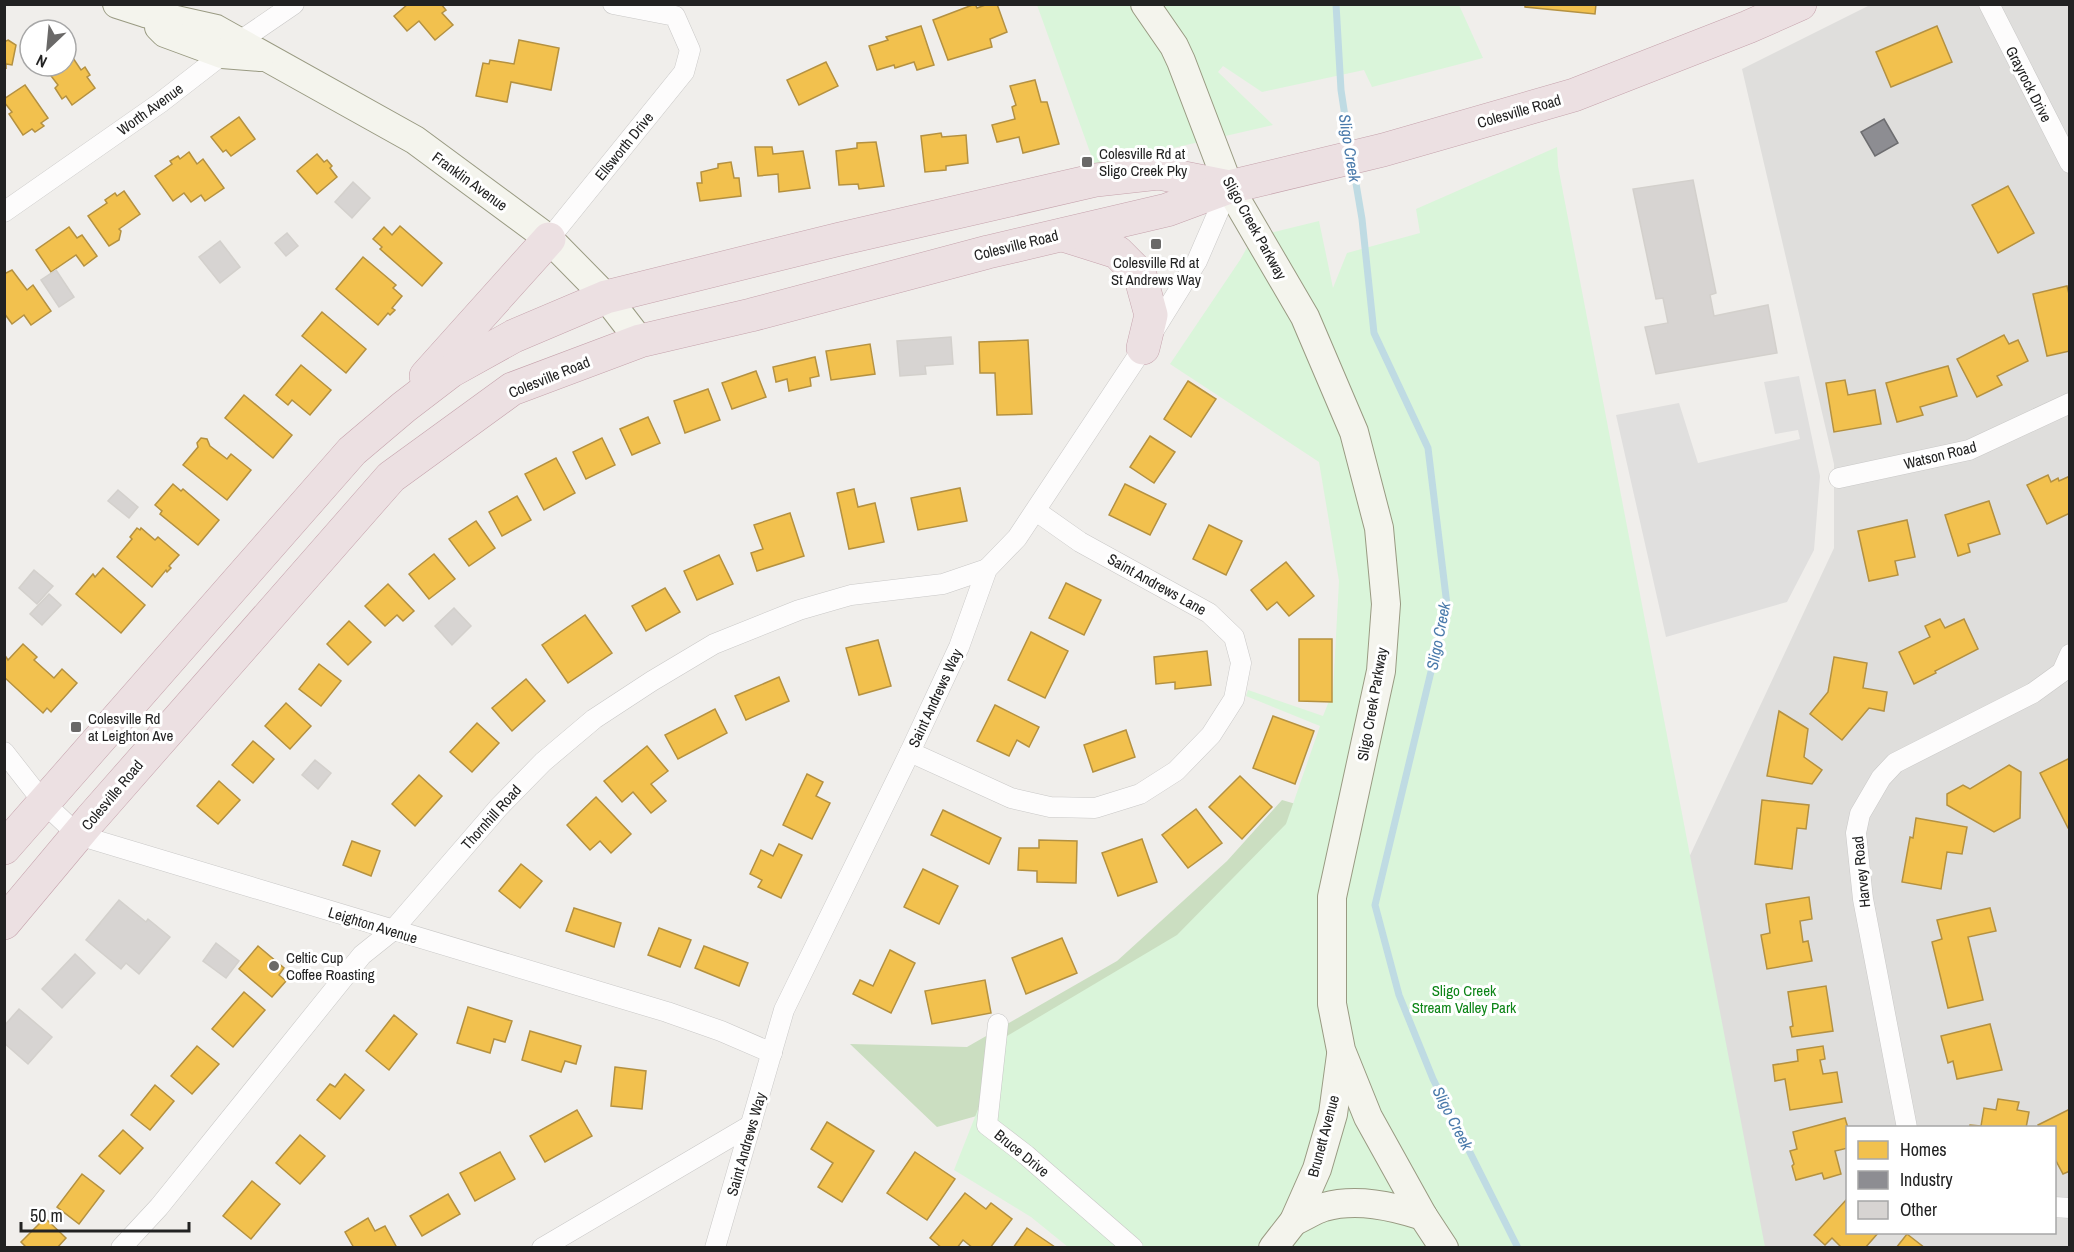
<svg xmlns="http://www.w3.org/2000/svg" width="2074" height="1252" font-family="'Archivo Narrow',sans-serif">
  <rect width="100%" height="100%" fill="#f0eeeb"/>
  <path fill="#dfdedc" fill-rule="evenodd" d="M1870,5h199v1242h-318l-65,-383 148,-316v-84l-92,-395zM1848,1128h206v104h-206z"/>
  <path fill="#cbdec1" d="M1282,800l48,14 -260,276 -133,37 -87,-83 117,3 150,-86 110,-100z"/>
  <g fill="#daf5da">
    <path d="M1037,5h422l24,53 -111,29 -8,-17 -102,22 -39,-26 -5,6 55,53 -178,41z"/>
    <path d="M1557,147l1,19 207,1081h-697l-37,-30 -77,-47 53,-134 170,-101 109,-111 34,-98 -74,-30 2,-6 75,26 10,-25 6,-110 -20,-119 -149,-98 70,-104 13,-23 66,-16 14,67 14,-35 73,-20 -4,-24z"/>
  </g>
  <path fill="#e0dfde" d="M1799,376l21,100 -6,74 -27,52 -121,35 -50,-222 63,-12 19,60 102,-24 -2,-9 -23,4 -11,-52z"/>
  <g fill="#f2c14e" stroke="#b49141" stroke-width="1.5">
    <path d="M408,4h33l5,6 -4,3 11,12 -18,15 -16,-19 -12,10 -13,-15z"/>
    <path d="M975,4l2,4 11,-4h9l10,28 -17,7 2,8 -44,13 -15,-40z"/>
    <path d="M1525,4h71l-1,10 -70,-7z"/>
    <path d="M921,26l13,39 -17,5 -3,-8 -19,6 -1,-3 -17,5 -8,-24 19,-6 -2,-3z"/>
    <path d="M1937,26l15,36 -61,25 -15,-35z"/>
    <path d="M8,40l8,5 -4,20 -6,-1v5l-2,-27z"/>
    <path d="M519,40l40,8 -8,42 -40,-8 -4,20 -31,-6 7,-33 6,1 1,-4 24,4z"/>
    <path d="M73,58l8,12 4,-3 5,8 -3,2 8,11 -23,17 -6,-9 -4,3 -7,-11 3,-3 -10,-13 8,-6h10v-3z"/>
    <path d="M826,62l12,24 -39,19 -12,-25z"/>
    <path d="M1035,80l6,22h6l12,42 -36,9 -4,-16 -22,5 -5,-17 23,-6 -3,-12 4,-2 -6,-19z"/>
    <path d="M25,85l23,33 -7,5 3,3 -9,6 -3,-3 -9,6 -14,-21 3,-2 -8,-10v-3z"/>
    <path d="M239,117l16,22 -24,17 -5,-6 -3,2 -12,-15z"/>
    <path d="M941,133l1,4 24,-2 2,28 -22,3v4l-21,2 -4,-36z"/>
    <path d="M876,142l8,44 -25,3 -1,-5 -19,1 -3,-34 21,-3v-5z"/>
    <path d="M755,147h17l1,7 30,-3 7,37 -31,4 -1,-18 -20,2z"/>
    <path d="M189,152l8,12 6,-5 21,29 -19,13 -4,-6 -10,7 -7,-9 -11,8 -18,-25 17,-12 -2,-3 8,-5 2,3z"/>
    <path d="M317,154l7,8 3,-2 5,6 -2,2 7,9 -20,17 -20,-23z"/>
    <path d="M731,162l3,16h5l2,18 -41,5 -3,-18h5l-1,-11 17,-4v-4z"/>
    <path d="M2008,186l26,47 -36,20 -26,-48z"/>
    <path d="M124,191l16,23 -21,15 2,2 -2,9 -10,6 -21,-30 19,-13 -2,-3 10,-7 2,3z"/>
    <path d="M400,226l42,37 -20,23 -42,-37 2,-2 -9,-8 11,-12 8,8z"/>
    <path d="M69,227l8,11 5,-3 15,21 -13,10 -8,-11 -25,17 -15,-22z"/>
    <path d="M363,257l33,28 -3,3 9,8 -10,12 3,2 -5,5 -2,-2 -10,12 -42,-36z"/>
    <path d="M12,270l15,20 6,-5 18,26 -20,14 -7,-10 -12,9 -8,-11v-39z"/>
    <path d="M2067,286l3,12v53l-23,5 -14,-62z"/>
    <path d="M322,312l44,37 -20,24 -44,-37z"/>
    <path d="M2004,335l5,9 9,-4 10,21 -31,15 5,9 -25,12 -20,-38z"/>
    <path d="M1028,340l4,74 -35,1 -2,-42h-15l-1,-31z"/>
    <path d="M870,344l5,30 -44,6 -5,-29z"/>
    <path d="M815,357l4,19 -9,2 1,8 -22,5 -2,-12 -11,3 -3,-15z"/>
    <path d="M301,365l30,25 -21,25 -18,-15 -4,5 -12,-10z"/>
    <path d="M1948,366l9,30 -37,11 3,8 -26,7 -11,-39z"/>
    <path d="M756,371l10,26 -34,12 -10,-26z"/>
    <path d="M1845,380l3,15 27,-5 6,34 -47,8 -8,-49z"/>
    <path d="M1188,381l28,18 -25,38 -27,-18z"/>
    <path d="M708,389l12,31 -35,13 -11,-32z"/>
    <path d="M244,395l48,40 -19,23 -48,-40z"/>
    <path d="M648,417l12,26 -28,12 -12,-26z"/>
    <path d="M1150,436l25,16 -21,31 -24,-16z"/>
    <path d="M201,438l6,1 3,7 17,13 4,-5 20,16 -24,30 -44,-35 15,-18 -1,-4z"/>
    <path d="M602,438l13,27 -29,14 -13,-27z"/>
    <path d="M556,458l19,35 -31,17 -19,-36z"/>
    <path d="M2048,475l3,7 7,-4 1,3 11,-5v37l-23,11 -20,-39z"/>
    <path d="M173,484l8,7 2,-2 36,31 -21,25 -38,-31 2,-3 -7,-6z"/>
    <path d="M1125,484l41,20 -16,31 -41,-20z"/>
    <path d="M960,488l7,33 -49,9 -7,-32z"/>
    <path d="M854,489l4,18 17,-4 9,39 -35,7 -12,-56z"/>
    <path d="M517,496l14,24 -29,16 -13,-24z"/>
    <path d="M1989,501l11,33 -32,10 2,8 -12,4 -13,-41z"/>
    <path d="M790,513l14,43 -47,15 -6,-18 12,-4 -9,-24z"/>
    <path d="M1907,520l8,37 -20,4 3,14 -29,6 -11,-50z"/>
    <path d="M476,521l19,27 -26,18 -20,-27z"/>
    <path d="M1209,525l33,16 -16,34 -33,-16z"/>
    <path d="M137,528l3,2 1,-2 14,12 3,-3 21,18 -10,11 2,2 -4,4 -1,-2 -14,17 -35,-30 15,-18 -2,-2z"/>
    <path d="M434,554l21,25 -26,20 -20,-25z"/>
    <path d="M719,555l14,29 -36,16 -13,-29z"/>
    <path d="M1286,562l28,34 -25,20 -12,-14 -10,8 -16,-20z"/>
    <path d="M103,568l42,37 -24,28 -45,-39 17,-20 2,3z"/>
    <path d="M1066,583l35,17 -17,35 -35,-17z"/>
    <path d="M388,584l26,27 -11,10 -6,-6 -12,11 -20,-20z"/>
    <path d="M665,588l15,24 -34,19 -14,-25z"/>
    <path d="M585,615l27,38 -44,30 -26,-38z"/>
    <path d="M1940,619l5,9 19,-9 14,30 -43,22 1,2 -22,11 -15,-32 31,-15 -5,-11z"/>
    <path d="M349,621l22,21 -23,23 -21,-21z"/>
    <path d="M1031,632l37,19 -23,47 -37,-18z"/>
    <path d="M1299,639h33v63l-33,-1z"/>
    <path d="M878,640l13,46 -32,9 -13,-47z"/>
    <path d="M23,644l14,13 -3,3 20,18 8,-9 15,14 -26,29 -4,-4 -4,5 -39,-36v-18l2,-2 2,3z"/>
    <path d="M1207,651l4,34 -36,4v-7l-19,2 -2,-27z"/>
    <path d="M1834,657l33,6 -4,25 24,4 -3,19 -15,-3 -27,32 -32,-26 18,-22z"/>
    <path d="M319,664l22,17 -20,25 -22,-17z"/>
    <path d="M779,677l10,24 -43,19 -11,-24z"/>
    <path d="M526,679l19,22 -33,30 -20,-23z"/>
    <path d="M286,703l25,23 -21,23 -25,-23z"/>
    <path d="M995,705l44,22 -10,20 -12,-7 -8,16 -32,-15z"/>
    <path d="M715,709l12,24 -49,26 -13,-24z"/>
    <path d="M1779,711l29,18 -4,28 18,13 -10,14 -45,-8z"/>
    <path d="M1273,716l41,15 -19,53 -42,-16z"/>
    <path d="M477,723l22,20 -27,29 -22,-20z"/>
    <path d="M1126,730l9,27 -42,15 -9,-27z"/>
    <path d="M253,741l21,18 -21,24 -21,-18z"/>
    <path d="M647,746l21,25 -17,13 15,17 -15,12 -18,-21 -11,10 -18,-21z"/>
    <path d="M2070,758v70h-2l-28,-55z"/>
    <path d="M2009,765l12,7 -1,46 -26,14 -47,-27v-11l16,-9 7,4z"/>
    <path d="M807,774l16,8 -7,14 14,7 -18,36 -29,-14z"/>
    <path d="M419,775l23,21 -27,30 -23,-22z"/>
    <path d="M1240,776l32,31 -30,32 -33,-32z"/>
    <path d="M219,781l21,19 -22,24 -21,-18z"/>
    <path d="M596,797l35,37 -20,19 -11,-12 -10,9 -23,-25z"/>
    <path d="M1762,800l47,5 -3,24 -9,-1 -5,41 -37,-5z"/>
    <path d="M1196,809l26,34 -34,25 -26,-33z"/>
    <path d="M943,810l58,28 -12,26 -58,-29z"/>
    <path d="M1916,818l51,9 -5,27 -15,-2 -6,37 -39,-7 8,-45 3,1z"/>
    <path d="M1142,839l15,43 -39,14 -16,-43z"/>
    <path d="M1039,840l38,1 -1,42 -39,-1v-11l-19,-1 1,-22h20z"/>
    <path d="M352,841l28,10 -9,25 -28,-11z"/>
    <path d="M779,844l23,11 -21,43 -23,-11 4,-7 -12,-6 11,-24 12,6z"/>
    <path d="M521,864l21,17 -22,27 -21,-17z"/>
    <path d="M923,869l35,17 -19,38 -35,-17z"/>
    <path d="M1809,897l3,22 -12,2 3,21 5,-1 4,20 -45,8 -6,-34 9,-2 -4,-29z"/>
    <path d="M574,908l47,15 -7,24 -48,-16z"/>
    <path d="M1990,908l6,23 -28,6 15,63 -35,8 -16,-66 10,-3 -5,-19z"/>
    <path d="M659,928l32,12 -11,27 -32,-12z"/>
    <path d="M1062,938l15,35 -51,21 -14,-36z"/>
    <path d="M258,946l26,22 -5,7 7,6 -14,16 -33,-28z"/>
    <path d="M704,946l44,17 -9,23 -44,-18z"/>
    <path d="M890,950l25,13 -24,50 -38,-19 7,-14 13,6z"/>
    <path d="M985,980l6,33 -59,11 -7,-33z"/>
    <path d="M1826,986l7,45 -41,6 -2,-10 3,-1 -5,-34z"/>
    <path d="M244,992l21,18 -32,37 -21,-18z"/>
    <path d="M468,1007l44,14 -7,21 -11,-3 -4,14 -33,-10z"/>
    <path d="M394,1015l23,19 -28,36 -23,-19z"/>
    <path d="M1990,1024l12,46 -45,9 -4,-18 -5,2 -7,-27z"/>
    <path d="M530,1031l51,15 -5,18 -11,-3 -4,11 -39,-12z"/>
    <path d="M197,1046l22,18 -27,30 -21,-18z"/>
    <path d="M1823,1046l2,13 -5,1 3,14 14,-2 5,30 -52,8 -5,-31 -10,2 -2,-16 25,-4 -1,-11z"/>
    <path d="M615,1067l31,4 -4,38 -31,-3z"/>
    <path d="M345,1074l19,16 -24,29 -23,-19 13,-16 5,3z"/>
    <path d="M155,1085l19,16 -24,29 -19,-15z"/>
    <path d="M1998,1099l21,3 -2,8 12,2 -3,16h-57l1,-3 11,1 3,-18 12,2z"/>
    <path d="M2070,1109v62l-7,3 -9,-17v-29h-15l-1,-3z"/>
    <path d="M577,1110l15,26 -47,26 -15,-26z"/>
    <path d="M1845,1118l3,10v20l-13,3 6,23 -17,5 -2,-6 -26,7 -4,-14 2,-2 -4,-13 7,-2 -4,-17z"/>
    <path d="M827,1122l47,29 -32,51 -24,-15 15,-24 -22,-14z"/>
    <path d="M123,1130l20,18 -23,26 -21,-18z"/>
    <path d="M300,1135l25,21 -25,28 -24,-21z"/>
    <path d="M500,1152l15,27 -40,22 -15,-28z"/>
    <path d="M915,1152l40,27 -28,41 -40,-27z"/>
    <path d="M82,1174l22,17 -25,33 -22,-17z"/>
    <path d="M252,1181l28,23 -29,35 -28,-23z"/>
    <path d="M965,1193l21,16 5,-6 21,16 -22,29h-17l-10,-8 -6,8h-15l-12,-10z"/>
    <path d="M448,1194l12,20 -38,22 -12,-20z"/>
    <path d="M1846,1200l2,32h31l-14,16h-23l-10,-10 -7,7 -11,-10z"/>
    <path d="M45,1218l21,20 -9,10h-30l-6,-6z"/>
    <path d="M368,1218l7,13 10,-5 12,22h-43l-9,-16z"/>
    <path d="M1027,1228l28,19 -1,1h-41z"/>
    <path d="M1907,1234l18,14h-29z"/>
  </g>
  <path fill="#8d8d92" stroke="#6d6d70" stroke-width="1.5" d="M1884,119l14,24 -23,13 -14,-24z"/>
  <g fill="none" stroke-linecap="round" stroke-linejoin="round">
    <g stroke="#bfdbe3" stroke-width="7">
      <path d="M1336,4l5,86 9,59"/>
      <path d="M1353,166l9,53 12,114 54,115 19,157 -72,300 24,90 34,84 85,169"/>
    </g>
  </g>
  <g fill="#d7d4d2" stroke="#d3d0cc" stroke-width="1.5">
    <path d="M1693,180l23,113 -6,2 4,21 54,-11 9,48 -121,21 -11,-47 23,-4 -5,-25 -7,1 -23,-110z"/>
    <path d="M353,182l17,16 -18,20 -17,-16z"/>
    <path d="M287,233l11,13 -12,10 -11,-13z"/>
    <path d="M220,241l20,26 -20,16 -21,-26z"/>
    <path d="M56,270l18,27 -15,10 -18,-27z"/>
    <path d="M951,337l2,27 -28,2 1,8 -26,2 -3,-35z"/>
    <path d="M118,490l20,17 -9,11 -21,-17z"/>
    <path d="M34,570l19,16 -16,18 -18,-16z"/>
    <path d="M49,594l12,11 -19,20 -12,-11z"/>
    <path d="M454,608l17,18 -19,19 -17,-19z"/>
    <path d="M315,760l16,13 -13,16 -16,-14z"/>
    <path d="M119,900l27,22 2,-3 22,18 -31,37 -13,-11 -5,6 -35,-29z"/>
    <path d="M216,943l23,18 -13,17 -23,-17z"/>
    <path d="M75,954l20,19 -33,35 -20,-19z"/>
    <path d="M19,1009l33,28 -24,27 -24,-21v-17z"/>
  </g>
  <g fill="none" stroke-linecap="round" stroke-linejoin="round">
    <g stroke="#c9c8c7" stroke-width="21">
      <g id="street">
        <path d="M1989,4l81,159"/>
        <path d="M4,212l156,-109 80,-62 54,-37"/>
        <path d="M549,239l135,-167 6,-22 -15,-34 -62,-12"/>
        <path d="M1839,478l130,-28 101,-47"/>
        <path d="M4,752l40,51 34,32 589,177 54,19 51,22"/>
        <path d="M910,752l101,46 39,9 45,1 45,-14 36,-23 35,-36 23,-36 7,-36 -7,-26 -25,-24 -129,-71 -44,-31"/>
        <path d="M998,1024l-11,101 39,30 107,93"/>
        <path d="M1907,1128l-44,-229 -7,-66 4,-19 21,-36 14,-15 138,-70 29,-21 8,-18"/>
        <path d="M2054,1207l16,1"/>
        <path d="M121,1248l38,-41 203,-252 30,-24 107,-124 44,-45 51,-43 58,-38 62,-37 85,-34 52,-15 92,-11 44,-15"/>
        <path d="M542,1248l209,-123"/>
        <path d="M715,1248l69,-238 126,-258 49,-105 28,-78 30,-31 126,-190 54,-87 32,-74"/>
      </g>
    </g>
    <g stroke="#999a82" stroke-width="30">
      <g id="secondary">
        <path d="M117,4l28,9 71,16 199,111 134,99 57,58 34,44"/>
        <path d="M1145,4l29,42 7,15 48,126 76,130 49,115 25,96 7,76 -5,67 -49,226v107l9,46 27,67 55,99 21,32"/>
        <path d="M159,27l6,6 57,21 38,3"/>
        <path d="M1294,1221c10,-4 20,-11 30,-14 33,-9 68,-1 99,9"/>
        <path d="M1273,1248l21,-27 23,-52 16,-55 8,-59"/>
      </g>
    </g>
    <g stroke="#c5a2ac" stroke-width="34">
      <g id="highway">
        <path d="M1063,235l54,17 23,23 11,40 -8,33"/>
        <path d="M426,376l123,-137"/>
        <path d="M4,848l348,-397 52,-44 47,-36 63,-35 92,-39 234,-58 256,-59 63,-7 70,14"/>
        <path d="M4,923l87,-104 300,-342 121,-88 128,-48 111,-26 237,-63 179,-42 62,-23 154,-37 191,-55 174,-68 52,-23"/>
      </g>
    </g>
    <use href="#street" stroke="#fdfcfc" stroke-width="20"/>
    <use href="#secondary" stroke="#f4f4ed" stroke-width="28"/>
    <use href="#highway" stroke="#ece0e2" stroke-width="33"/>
  </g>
  <g fill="#6a6968" stroke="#fff" stroke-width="2">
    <rect x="1081" y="156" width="12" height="12" rx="3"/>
    <rect x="1150" y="238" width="12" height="12" rx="3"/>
    <rect x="70" y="721" width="12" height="12" rx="3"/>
    <circle cx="274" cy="966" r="6"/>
  </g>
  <g text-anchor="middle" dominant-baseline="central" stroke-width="6" stroke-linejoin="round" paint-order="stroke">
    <g font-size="15" fill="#222" stroke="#fff">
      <text transform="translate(2029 84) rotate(63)">Grayrock Drive</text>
      <text transform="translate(150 109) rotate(-36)">Worth Avenue</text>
      <text transform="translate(1519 111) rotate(-16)">Colesville Road</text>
      <text transform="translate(624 146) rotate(-51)">Ellsworth Drive</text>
      <text transform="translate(470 181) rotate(36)">Franklin Avenue</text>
      <text transform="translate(1255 228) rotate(61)">Sligo Creek Parkway</text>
      <text transform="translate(1016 245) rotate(-14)">Colesville Road</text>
      <text transform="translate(549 377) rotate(-22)">Colesville Road</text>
      <text transform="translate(1940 455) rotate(-14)">Watson Road</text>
      <text transform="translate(1157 584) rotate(29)">Saint Andrews Lane</text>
      <text transform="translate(935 698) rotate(-65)">Saint Andrews Way</text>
      <text transform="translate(1372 704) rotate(-80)">Sligo Creek Parkway</text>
      <text transform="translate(112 795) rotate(-50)">Colesville Road</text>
      <text transform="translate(491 817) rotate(-48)">Thornhill Road</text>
      <text transform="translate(1861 872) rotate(-96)">Harvey Road</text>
      <text transform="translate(373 925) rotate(17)">Leighton Avenue</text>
      <text transform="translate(1323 1136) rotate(-75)">Brunett Avenue</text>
      <text transform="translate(746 1144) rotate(-74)">Saint Andrews Way</text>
      <text transform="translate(1022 1153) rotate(39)">Bruce Drive</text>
    </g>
    <g font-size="15" fill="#222" stroke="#fff" text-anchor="start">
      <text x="1099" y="153">Colesville Rd at<tspan x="1099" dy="17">Sligo Creek Pky</tspan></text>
      <text x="1156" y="262" text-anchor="middle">Colesville Rd at<tspan x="1156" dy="17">St Andrews Way</tspan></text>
      <text x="88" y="718">Colesville Rd<tspan x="88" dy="17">at Leighton Ave</tspan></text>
      <text x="286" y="957">Celtic Cup<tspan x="286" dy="17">Coffee Roasting</tspan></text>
    </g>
    <g font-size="15" fill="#0c8416" stroke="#fff">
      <text x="1464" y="990">Sligo Creek<tspan x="1464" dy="17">Stream Valley Park</tspan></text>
    </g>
    <g font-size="16" font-style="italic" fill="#4a7aab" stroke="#fff">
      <text transform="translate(1350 148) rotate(81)">Sligo Creek</text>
      <text transform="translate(1438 636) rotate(-79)">Sligo Creek</text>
      <text transform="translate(1453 1118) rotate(63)">Sligo Creek</text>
    </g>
  </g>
  <rect width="2074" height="1252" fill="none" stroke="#222222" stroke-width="12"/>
  <rect x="1846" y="1126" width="210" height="108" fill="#ffffff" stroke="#a7a7a7" stroke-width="1.5"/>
  <rect x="1858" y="1141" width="30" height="18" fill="#f2c14e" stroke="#a7a7a7" stroke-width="1.5"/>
  <text x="1900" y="1156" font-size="18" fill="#222222">Homes</text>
  <rect x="1858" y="1171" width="30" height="18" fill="#8d8d92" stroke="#a7a7a7" stroke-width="1.5"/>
  <text x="1900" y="1186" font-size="18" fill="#222222">Industry</text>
  <rect x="1858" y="1201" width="30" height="18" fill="#d7d4d2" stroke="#a7a7a7" stroke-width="1.5"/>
  <text x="1900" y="1216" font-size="18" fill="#222222">Other</text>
  <g transform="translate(48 48) rotate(206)"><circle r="28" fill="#ffffff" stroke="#a7a7a7" stroke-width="1.5"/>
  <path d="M0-4.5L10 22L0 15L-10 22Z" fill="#6a6968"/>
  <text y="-9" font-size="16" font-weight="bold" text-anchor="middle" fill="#222222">N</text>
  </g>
  <path d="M21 1222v9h168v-9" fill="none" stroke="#222222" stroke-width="3"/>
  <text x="30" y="1222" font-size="18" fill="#222222" stroke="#ffffff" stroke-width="4.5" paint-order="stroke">50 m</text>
</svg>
